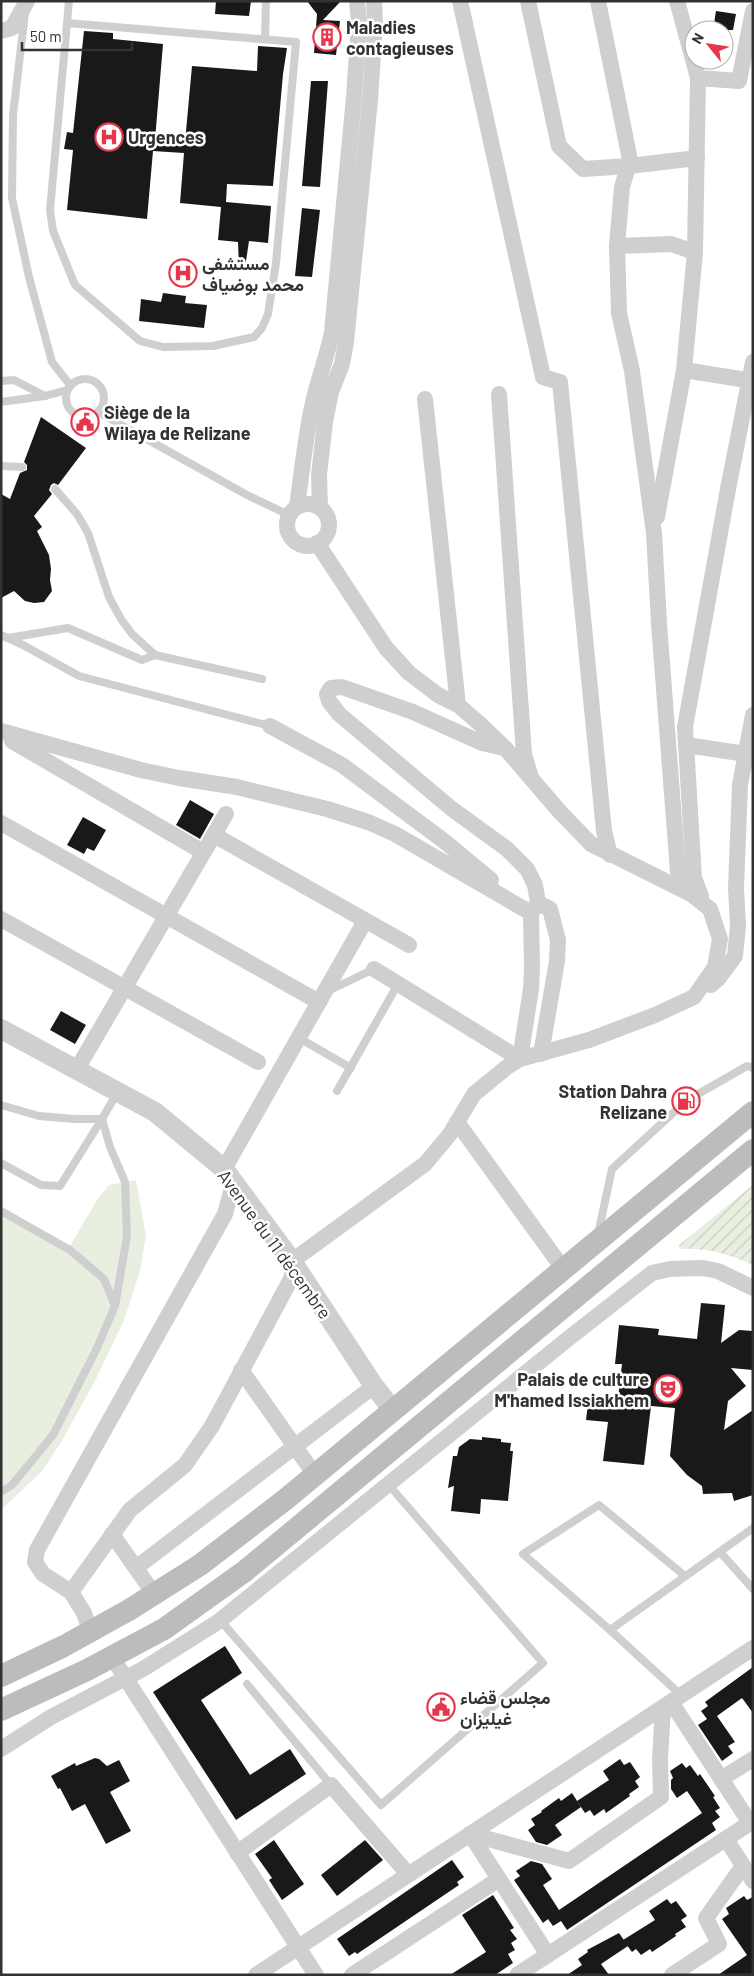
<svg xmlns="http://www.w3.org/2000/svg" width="754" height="1976" font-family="Barlow,Vazirmatn,sans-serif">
  <defs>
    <pattern id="garden-furrows" width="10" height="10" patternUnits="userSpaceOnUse" patternTransform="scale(1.25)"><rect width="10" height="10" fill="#e8eee0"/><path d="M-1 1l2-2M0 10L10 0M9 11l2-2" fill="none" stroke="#c7cdc1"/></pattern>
  </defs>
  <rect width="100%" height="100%" fill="#fff"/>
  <path fill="url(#garden-furrows)" d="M753,1185v80c-23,-11 -48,-18 -73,-16l-1,-4z"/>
  <path fill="#e8eee0" d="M136,1180l10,56 -6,35 -16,49 -30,63 -33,59 -18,28 -42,40v-297l66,38 30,-51 12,-15z"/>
  <g fill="#191919">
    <path d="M216,1h35l-2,15 -34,-2z"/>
    <path d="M307,1h34l-18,19 17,1 -4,34 -22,-2 3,-39z"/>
    <path d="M716,11l20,3 -3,16h-20z"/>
    <path d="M84,31l29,2v6l50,5 -8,96 30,2 7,-76 65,5 1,-25 29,2 -4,26 -10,112 -46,-2 -1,18 45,4 -3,37 -19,-2 -4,27h-6l-1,-26 -20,-2 3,-33 -41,-4 4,-50 -31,-2 -6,68 -80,-9 6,-60 -9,-1 3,-17 6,1z"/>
    <path d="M311,81h17l-8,106 -18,-1z"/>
    <path d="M302,208l18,2 -8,67 -17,-1z"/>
    <path d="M163,293l23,3 -1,7 22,2 -3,23 -65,-7 2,-22 20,3z"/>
    <path d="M41,417l45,31 -28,37 -4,-2 -3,2 -2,5 3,4 -18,22 8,11 -5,4 12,24 2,14 -1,11 2,11 -8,11 -10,1 -9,-2 -11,-10 -13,7v-104l9,5 10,-26 7,-3v-5l-3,-3z"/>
    <path d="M190,800l24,14 -14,25 -24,-14z"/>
    <path d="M83,817l23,13 -12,21 -7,-3 -3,6 -17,-9z"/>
    <path d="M61,1011l25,14 -11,19 -25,-14z"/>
    <path d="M701,1303l24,2 -4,38 18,-13 14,1v39l-22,-2 15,18 -18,15 -4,29 29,-20v85l-19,6 -2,-8 -29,1 -1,-8 -15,-11 -17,-19 5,-48 -24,-2 -7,59 -41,-4 5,-39 -22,-2 3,-25 29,3 4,-34h-7l4,-39 40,4 -1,6 39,4z"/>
    <path d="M482,1437l19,2v3l10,1 -1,8h3l-5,50 -27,-2 -1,15 -29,-3 3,-25 -6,2 5,-32h4l2,-9 11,-8 12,1z"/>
    <path d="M225,1646l17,27 -41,27 49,75 40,-26 16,25 -70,46 -83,-128z"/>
    <path d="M753,1667v46l-11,-15 -25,18 18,26 -7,4 5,7 -11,8 -24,-36 9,-6 -6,-8 7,-5 -3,-4z"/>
    <path d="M95,1758l4,1 8,7 12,-6 11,21 -20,11 21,39 -25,13 -21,-40 -13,7 -12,-23 -2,1 -7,-13 24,-13 1,3z"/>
    <path d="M620,1759l4,6 6,-3 10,15 -5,4 4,6 -10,7 1,2 -24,17 -2,-4 -10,7 -4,-6 -5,3 -8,-12 32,-21 -6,-9z"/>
    <path d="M682,1763l4,5 4,-3 8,11 2,-2 15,22 -2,1 7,11 -5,3 5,6 -8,6 4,7 -149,100 -6,-9 -8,5 -5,-7 -5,4 -29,-43 6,-4 -4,-5 15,-10 11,3 10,15 -9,6 16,25 143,-97 -15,-22 -10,7 -6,-9v-9l2,-2 -3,-7z"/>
    <path d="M572,1793l9,14 -26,18 7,10 -15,10 -11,-3 -8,-12 7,-5 -4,-6 11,-7 -1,-1 18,-13 2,3z"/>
    <path d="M274,1840l30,44 -22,16 -13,-20 3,-2 -17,-24z"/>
    <path d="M365,1840l18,20 -46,36 -16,-21z"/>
    <path d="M452,1860l12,17 -7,5 2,3 -102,69 -2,-2 -6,4 -12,-17z"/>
    <path d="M493,1895l21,33 -4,2 7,9 -6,4 4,7 -7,4 5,9 -18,12h-45l36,-23 -24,-37z"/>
    <path d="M744,1896l3,4 6,-3v78h-35l29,-20 -25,-36 7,-5 -3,-6z"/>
    <path d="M667,1899l4,5 5,-3 11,15 -6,4 5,7 -11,7 1,2 -24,16 -2,-3 -9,6 -5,-6 -4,3 -9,-12 32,-20 -6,-9z"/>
    <path d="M619,1933l9,13 -27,18 8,11h-42l15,-10 -4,-6 10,-7 -1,-2z"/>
  </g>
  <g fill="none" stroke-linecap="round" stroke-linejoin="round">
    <g stroke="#cfcfcf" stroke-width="8">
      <path d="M25,13l-12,102 -1,83 17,79 23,85 18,23"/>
      <path d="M67,23l229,19 -20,221 -8,51 -6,14 -8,9 -41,9 -50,1 -23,-6 -65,-56 -22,-54 -3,-21 19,-209"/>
      <path d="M265,39l1,-38"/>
      <circle cx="85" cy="398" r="19"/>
      <path d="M1,381l13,-1 31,16"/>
      <path d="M1,402l44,-6 22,-6"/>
      <path d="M98,412l149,83 42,20"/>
      <path d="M1,466l21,1"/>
      <path d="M55,489l22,25 11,19 21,64 12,22 11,15 23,21 107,24"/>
      <path d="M1,635l22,10 56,31 191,50"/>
      <path d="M8,638l60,-10 74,32 13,-5"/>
      <path d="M328,991l46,-22"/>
      <path d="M299,1038l52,30"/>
      <path d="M337,1091l61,-107"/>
      <path d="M1,1105l38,11 35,3h28"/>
      <path d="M1,1163l40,22 19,1 42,-67"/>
      <path d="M1,1211l69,39 34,29 11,27"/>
      <path d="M598,1234l14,-65 74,-68 61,-35 6,2"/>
      <path d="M1,1492l11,-7 41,-50 43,-85 19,-44 12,-70 -2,-54 -15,-35 -8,-28 15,-26"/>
      <path d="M720,1552l33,37"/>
      <path d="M685,1576l-86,-71 -76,49 87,76 143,-102"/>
      <path d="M220,1620l161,185 162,-142 -155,-179"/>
      <path d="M610,1630l71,65"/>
      <path d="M247,1684l84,101"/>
    </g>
    <g stroke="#cfcfcf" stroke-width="16">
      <path d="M460,1l83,376 17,5 44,449 6,24"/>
      <path d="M528,1l31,145 24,23 46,-3 68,-8"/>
      <path d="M598,1l32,159 -8,27 -5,59 2,67 13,58 22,162 5,91 19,248 13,22"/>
      <path d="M677,1l21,77 41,3 14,-70"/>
      <path d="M1,31l11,-3 15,-27"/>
      <path d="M617,246l54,-2 24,8 3,-174"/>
      <path d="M684,370l69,11"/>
      <path d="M499,394l25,360 6,20"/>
      <path d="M425,399l33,306"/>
      <circle cx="308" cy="525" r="21"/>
      <path d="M297,506c5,-33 8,-67 15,-99 5,-26 15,-49 20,-75l22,-235 5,-75 -2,-21"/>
      <path d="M320,508l-1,-33 6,-53 6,-30 11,-28 4,-22 24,-242 5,-77 -1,-22"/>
      <path d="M657,517l27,-147 11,-118"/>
      <path d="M270,726l72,39 102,76 47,39"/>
      <path d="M1,731l140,39 38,8 58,9 90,22 41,13 27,12 136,79"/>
      <path d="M12,741l191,111"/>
      <path d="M686,745l67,10"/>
      <path d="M504,748l-22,-5 -69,-31 -71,-25 -11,1 -4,6 2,7 10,13 113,95 55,40 20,20 8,16 3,18"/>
      <path d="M1,823l318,179"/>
      <path d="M214,835l195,110"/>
      <path d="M701,896l-7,-18 -9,-151 43,-238 25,-127"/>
      <path d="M1,919l257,143"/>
      <path d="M374,969l146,90 11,-70 1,-21 -1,-55 7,-10 12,6 8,31 -1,21 -16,93"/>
      <path d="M711,985l7,-6 17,-23 3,-30 -2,-38 4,-103 13,-70"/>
      <path d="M77,1069l149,-255"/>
      <path d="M457,1122l107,148"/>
      <path d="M224,1169l141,-248"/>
      <path d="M241,1370l74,105"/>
      <path d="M112,1534l42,60"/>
      <path d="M137,1567l237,-181"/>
      <path d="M71,1592l59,-82 55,-45 27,-39 80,-149v-16l133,-97 25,-30 24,-40 33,-27 13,-8 69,-19 66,-25 39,-18 21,-30 5,-28 -10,-30 -19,-15 -100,-50 -31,-32 -55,-64 -25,-24 -22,-19 -20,-10 -29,-22 -23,-25 -69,-105"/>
      <path d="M90,1631l-6,-18 -13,-21 -28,-18 -8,-12 2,-12 188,-336 9,-33"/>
      <path d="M112,1657l204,318"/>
      <path d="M671,1702l79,121"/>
      <path d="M1,1749l50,-32 92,-48 75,-47 351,-284 83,-65 18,-4 33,-1 15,3 35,17"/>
      <path d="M721,1779l32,-20"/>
      <path d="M470,1834l99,27 92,-64 -1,-38 3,-51"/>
      <path d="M470,1834l78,121"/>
      <path d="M726,1839l27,42"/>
      <path d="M237,1853l94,-68 77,89"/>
      <path d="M256,1975l497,-327"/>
      <path d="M352,1975l147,-96"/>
      <path d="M517,1975l236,-154"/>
      <path d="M672,1975l47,-31 -13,-26 37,-52"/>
    </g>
    <path stroke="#cfcfcf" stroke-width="20" d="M1,1029l154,83 69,57 68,92 82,125 19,24"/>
    <g stroke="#bcbcbc" stroke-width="22">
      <path d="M1,1676l63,-30 65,-36 71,-45 86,-66 467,-387"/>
      <path d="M1,1710l86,-40 77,-41 81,-58 508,-421"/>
    </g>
  </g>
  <defs>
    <g id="building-ring" transform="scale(1.4375)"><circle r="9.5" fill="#fff" stroke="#e6374a" stroke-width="1.5"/><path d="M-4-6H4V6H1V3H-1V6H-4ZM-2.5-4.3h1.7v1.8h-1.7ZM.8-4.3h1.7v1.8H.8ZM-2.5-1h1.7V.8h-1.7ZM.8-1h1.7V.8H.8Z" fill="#e6374a"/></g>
    <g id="hospital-ring" transform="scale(1.4375)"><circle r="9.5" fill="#fff" stroke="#e6374a" stroke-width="1.5"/><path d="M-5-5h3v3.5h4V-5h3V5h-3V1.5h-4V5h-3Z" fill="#e6374a"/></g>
    <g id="civic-ring" transform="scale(1.4375)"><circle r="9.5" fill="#fff" stroke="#e6374a" stroke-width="1.5"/><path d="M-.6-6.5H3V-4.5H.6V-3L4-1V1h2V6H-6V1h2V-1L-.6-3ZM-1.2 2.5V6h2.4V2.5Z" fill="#e6374a"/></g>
    <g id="fuel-ring" transform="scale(1.4375)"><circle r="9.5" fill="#fff" stroke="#e6374a" stroke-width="1.5"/><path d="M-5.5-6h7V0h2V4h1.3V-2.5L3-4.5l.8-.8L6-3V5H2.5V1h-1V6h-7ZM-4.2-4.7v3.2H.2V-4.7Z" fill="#e6374a"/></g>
    <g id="theatre-ring" transform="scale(1.4375)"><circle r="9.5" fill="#fff" stroke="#e6374a" stroke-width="1.5"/><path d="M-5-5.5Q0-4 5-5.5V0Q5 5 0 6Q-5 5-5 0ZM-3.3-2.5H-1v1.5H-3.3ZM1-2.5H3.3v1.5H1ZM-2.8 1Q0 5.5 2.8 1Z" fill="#e6374a"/></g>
  </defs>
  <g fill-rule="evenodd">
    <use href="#building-ring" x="327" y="37"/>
    <use href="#hospital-ring" x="109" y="137"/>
    <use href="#hospital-ring" x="183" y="273"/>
    <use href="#civic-ring" x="85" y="422"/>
    <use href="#fuel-ring" x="686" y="1101"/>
    <use href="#theatre-ring" x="668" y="1389"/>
    <use href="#civic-ring" x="441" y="1707"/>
  </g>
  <g text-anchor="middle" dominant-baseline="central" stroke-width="5" stroke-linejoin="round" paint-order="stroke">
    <g font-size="18" font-weight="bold" fill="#323232" stroke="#fff" text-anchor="start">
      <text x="346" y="27">Maladies<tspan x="346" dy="21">contagieuses</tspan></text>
      <text x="128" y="137">Urgences</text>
      <text x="202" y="263">مستشفى<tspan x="202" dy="21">محمد بوضياف</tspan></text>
      <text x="104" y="412">Siège de la<tspan x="104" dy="21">Wilaya de Relizane</tspan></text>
      <text x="667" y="1091" text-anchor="end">Station Dahra<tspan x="667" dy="21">Relizane</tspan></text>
      <text x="649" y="1379" text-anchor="end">Palais de culture<tspan x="649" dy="21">M'hamed Issiakhem</tspan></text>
      <text x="460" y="1697">مجلس قضاء<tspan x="460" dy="21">غيليزان</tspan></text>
    </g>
    <g font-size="18" fill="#323232" stroke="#fff">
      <text transform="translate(275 1244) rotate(54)">Avenue du 11 décembre</text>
    </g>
  </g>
  <rect width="754" height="1976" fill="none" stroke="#323232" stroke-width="5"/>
  <g transform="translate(709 45) rotate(300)"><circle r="24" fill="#ffffff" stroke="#adadad"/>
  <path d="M0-4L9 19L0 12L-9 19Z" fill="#e6374a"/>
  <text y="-8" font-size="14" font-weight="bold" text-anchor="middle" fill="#323232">N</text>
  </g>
  <path d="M22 42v8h110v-8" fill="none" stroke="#323232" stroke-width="2.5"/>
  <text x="30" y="42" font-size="15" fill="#323232" stroke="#ffffff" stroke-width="4" paint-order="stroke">50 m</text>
</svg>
